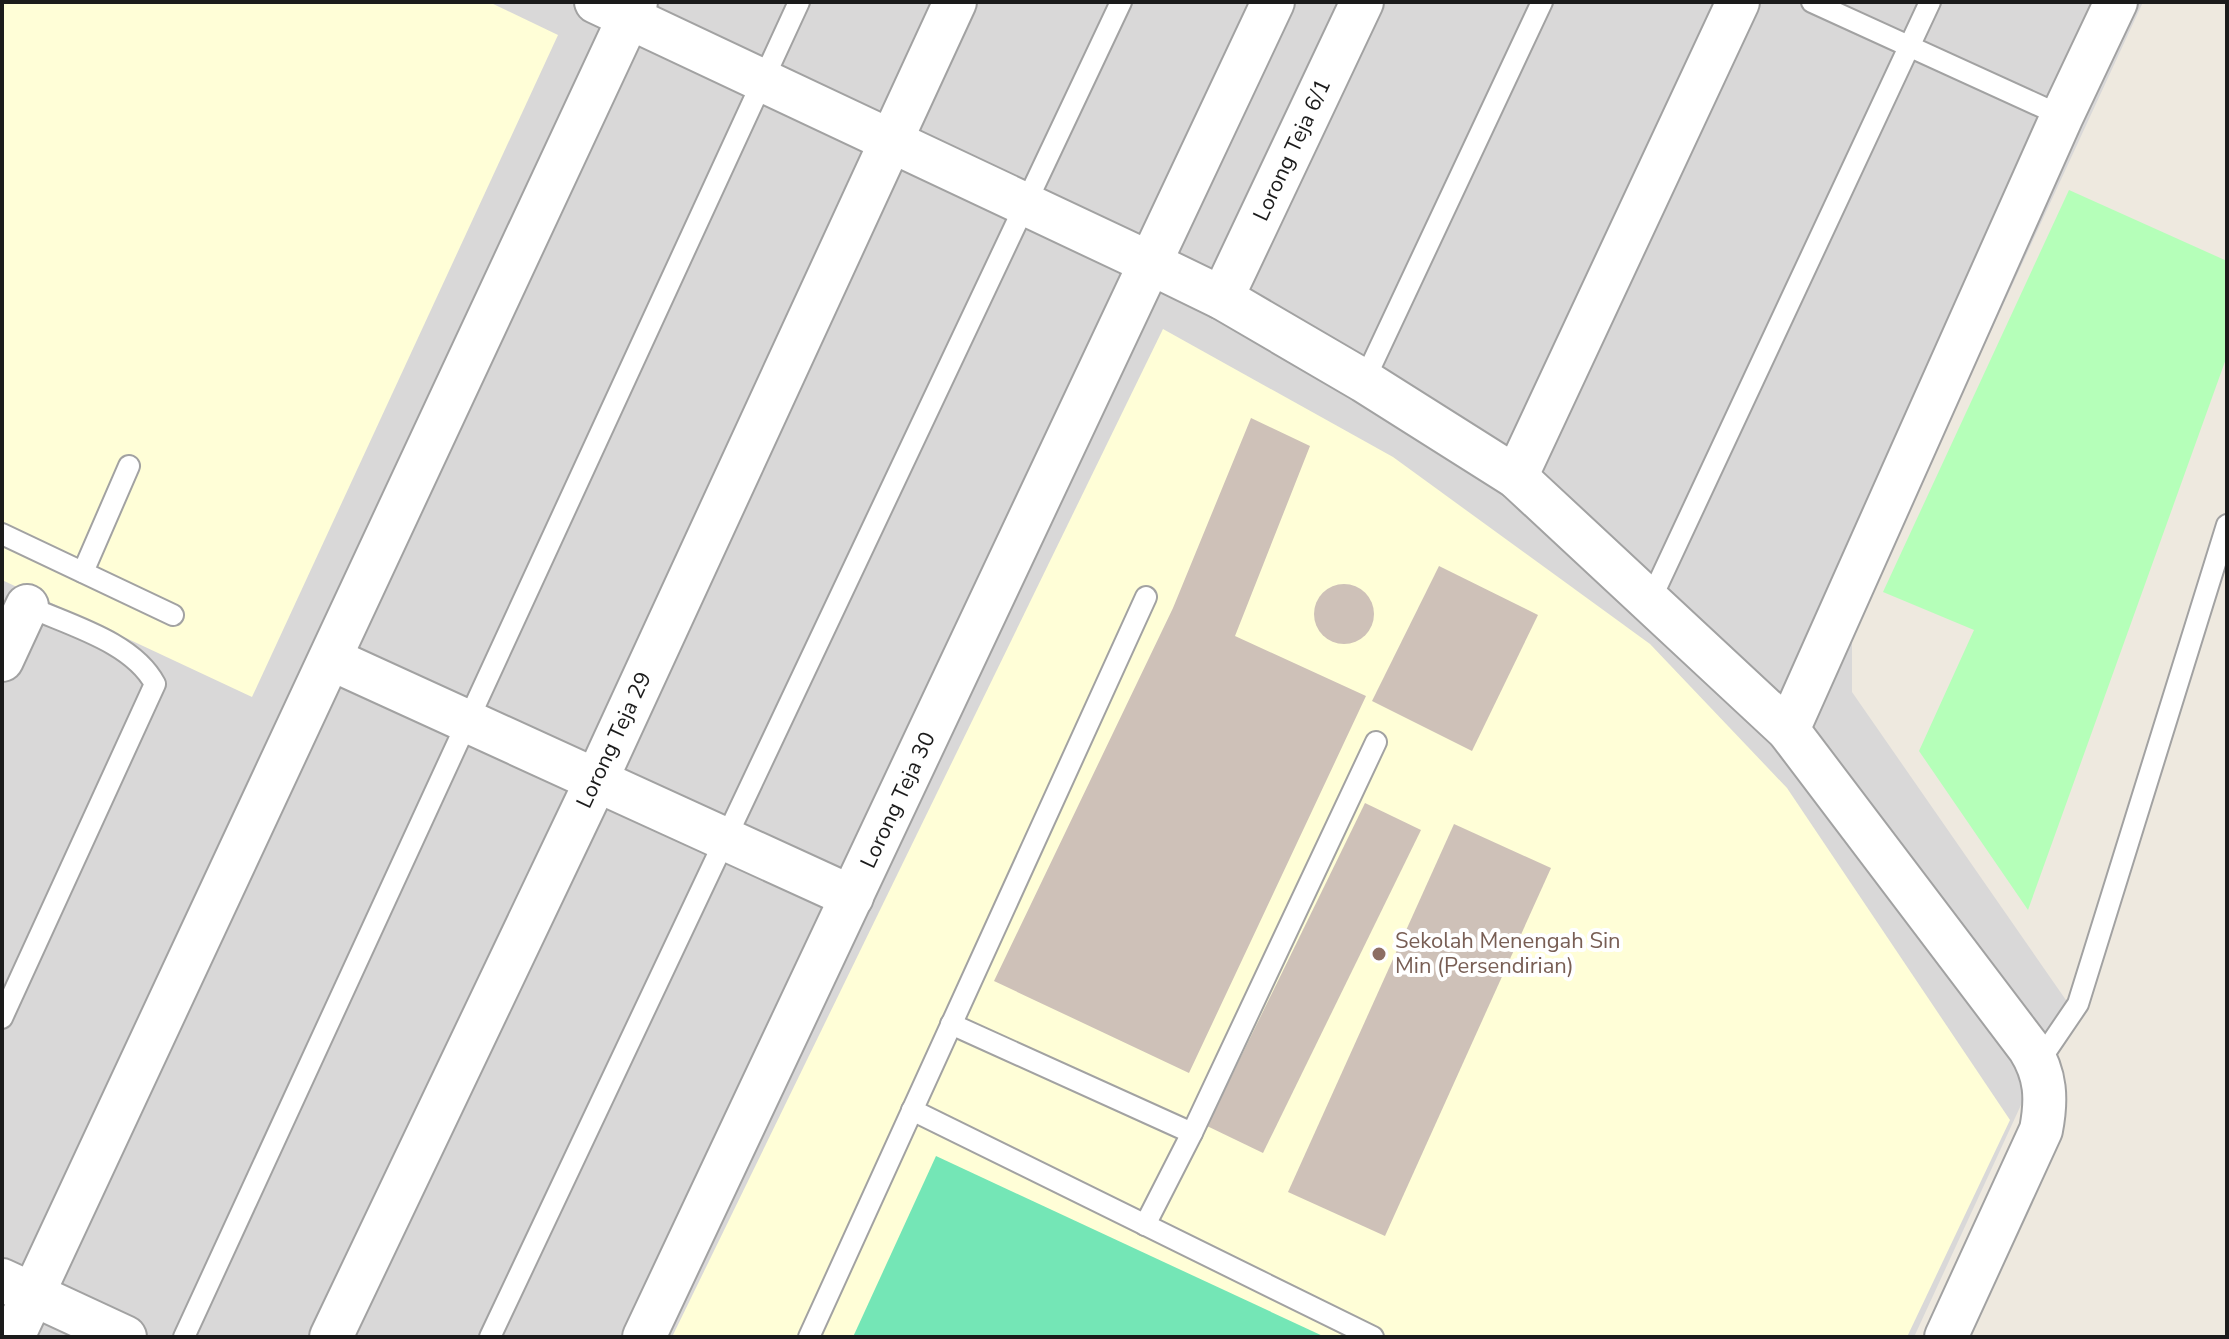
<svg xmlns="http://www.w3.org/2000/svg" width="2229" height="1339" font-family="'Nunito Sans',sans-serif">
  <rect width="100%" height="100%" fill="#eee9df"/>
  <path fill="#d9d8d8" d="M2,2h2141l-291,630v60l216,311 -154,334h-1912z"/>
  <g fill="#fffed7">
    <path d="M2,2h487l69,33 -306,662 -250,-117z"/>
    <path d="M1163,329l230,128 257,187 137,144 223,332 -103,217h-1235z"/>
  </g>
  <path fill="#b5ffb9" d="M2069,190l158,71v95l-199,554 -109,-159 55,-121 -91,-38z"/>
  <path fill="#74e6b6" d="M936,1156l389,181h-472z"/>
  <g fill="#cec1b8">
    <path d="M1251,418l59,28 -75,190 131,60 -177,377 -195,-92 179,-373z"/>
    <path d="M1439,566l99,49 -66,136 -100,-50z"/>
    <circle cx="1344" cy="614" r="30"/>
    <path d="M1365,803l56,27 -158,323 -56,-27z"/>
    <path d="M1454,824l97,44 -166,368 -97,-44z"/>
  </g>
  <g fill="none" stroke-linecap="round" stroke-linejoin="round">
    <g stroke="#a2a2a2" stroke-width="24">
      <g id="service">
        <path d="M1812,2l250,114"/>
        <path d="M1364,381l178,-379"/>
        <path d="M2,534l171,81"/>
        <path d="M83,572l46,-106"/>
        <path d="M1650,601l280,-599"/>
        <path d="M2,1018l153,-334c-22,-42 -86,-59 -128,-78"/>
        <path d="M951,1024l241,109 -47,92"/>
        <path d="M2038,1063l40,-59 149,-479"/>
        <path d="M912,1110l461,227"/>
        <path d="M1192,1133l184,-391"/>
        <path d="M184,1337l615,-1335"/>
        <path d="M490,1337l631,-1335"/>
        <path d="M809,1337l337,-740"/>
      </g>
    </g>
    <g stroke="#a2a2a2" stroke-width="46">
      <g id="minor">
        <path d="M596,2l554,261 72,35 142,83 152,96 272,253 241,318c17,27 18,51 12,82l-95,207"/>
        <path d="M1222,298l140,-296"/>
        <path d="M1516,477l222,-475"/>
        <path d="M331,659l521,238"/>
        <path d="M2,660l25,-54"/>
        <path d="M1788,730l274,-614 54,-114"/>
        <path d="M2,1280l123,57"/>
        <path d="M13,1337l623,-1335"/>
        <path d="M331,1337l265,-556 359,-779"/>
        <path d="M644,1337l629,-1335"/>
      </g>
    </g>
    <use href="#service" stroke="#fff" stroke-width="20"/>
    <use href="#minor" stroke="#fff" stroke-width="42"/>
  </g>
  <circle fill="#8d6e63" stroke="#fff" stroke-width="3" cx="1379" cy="954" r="8"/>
  <g text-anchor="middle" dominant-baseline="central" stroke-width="8" stroke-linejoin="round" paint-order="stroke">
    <g font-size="22" fill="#1b1b1b" stroke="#fff">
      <text transform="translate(1292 150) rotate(-65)">Lorong Teja 6/1</text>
      <text transform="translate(614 740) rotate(-65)">Lorong Teja 29</text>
      <text transform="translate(898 800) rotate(-65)">Lorong Teja 30</text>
    </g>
    <g font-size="22" fill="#785e54" stroke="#fff" text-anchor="start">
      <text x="1395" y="941">Sekolah Menengah Sin<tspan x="1395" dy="25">Min (Persendirian)</tspan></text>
    </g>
  </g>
  <rect width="2229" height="1339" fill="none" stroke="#1b1b1b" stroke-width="8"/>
</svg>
